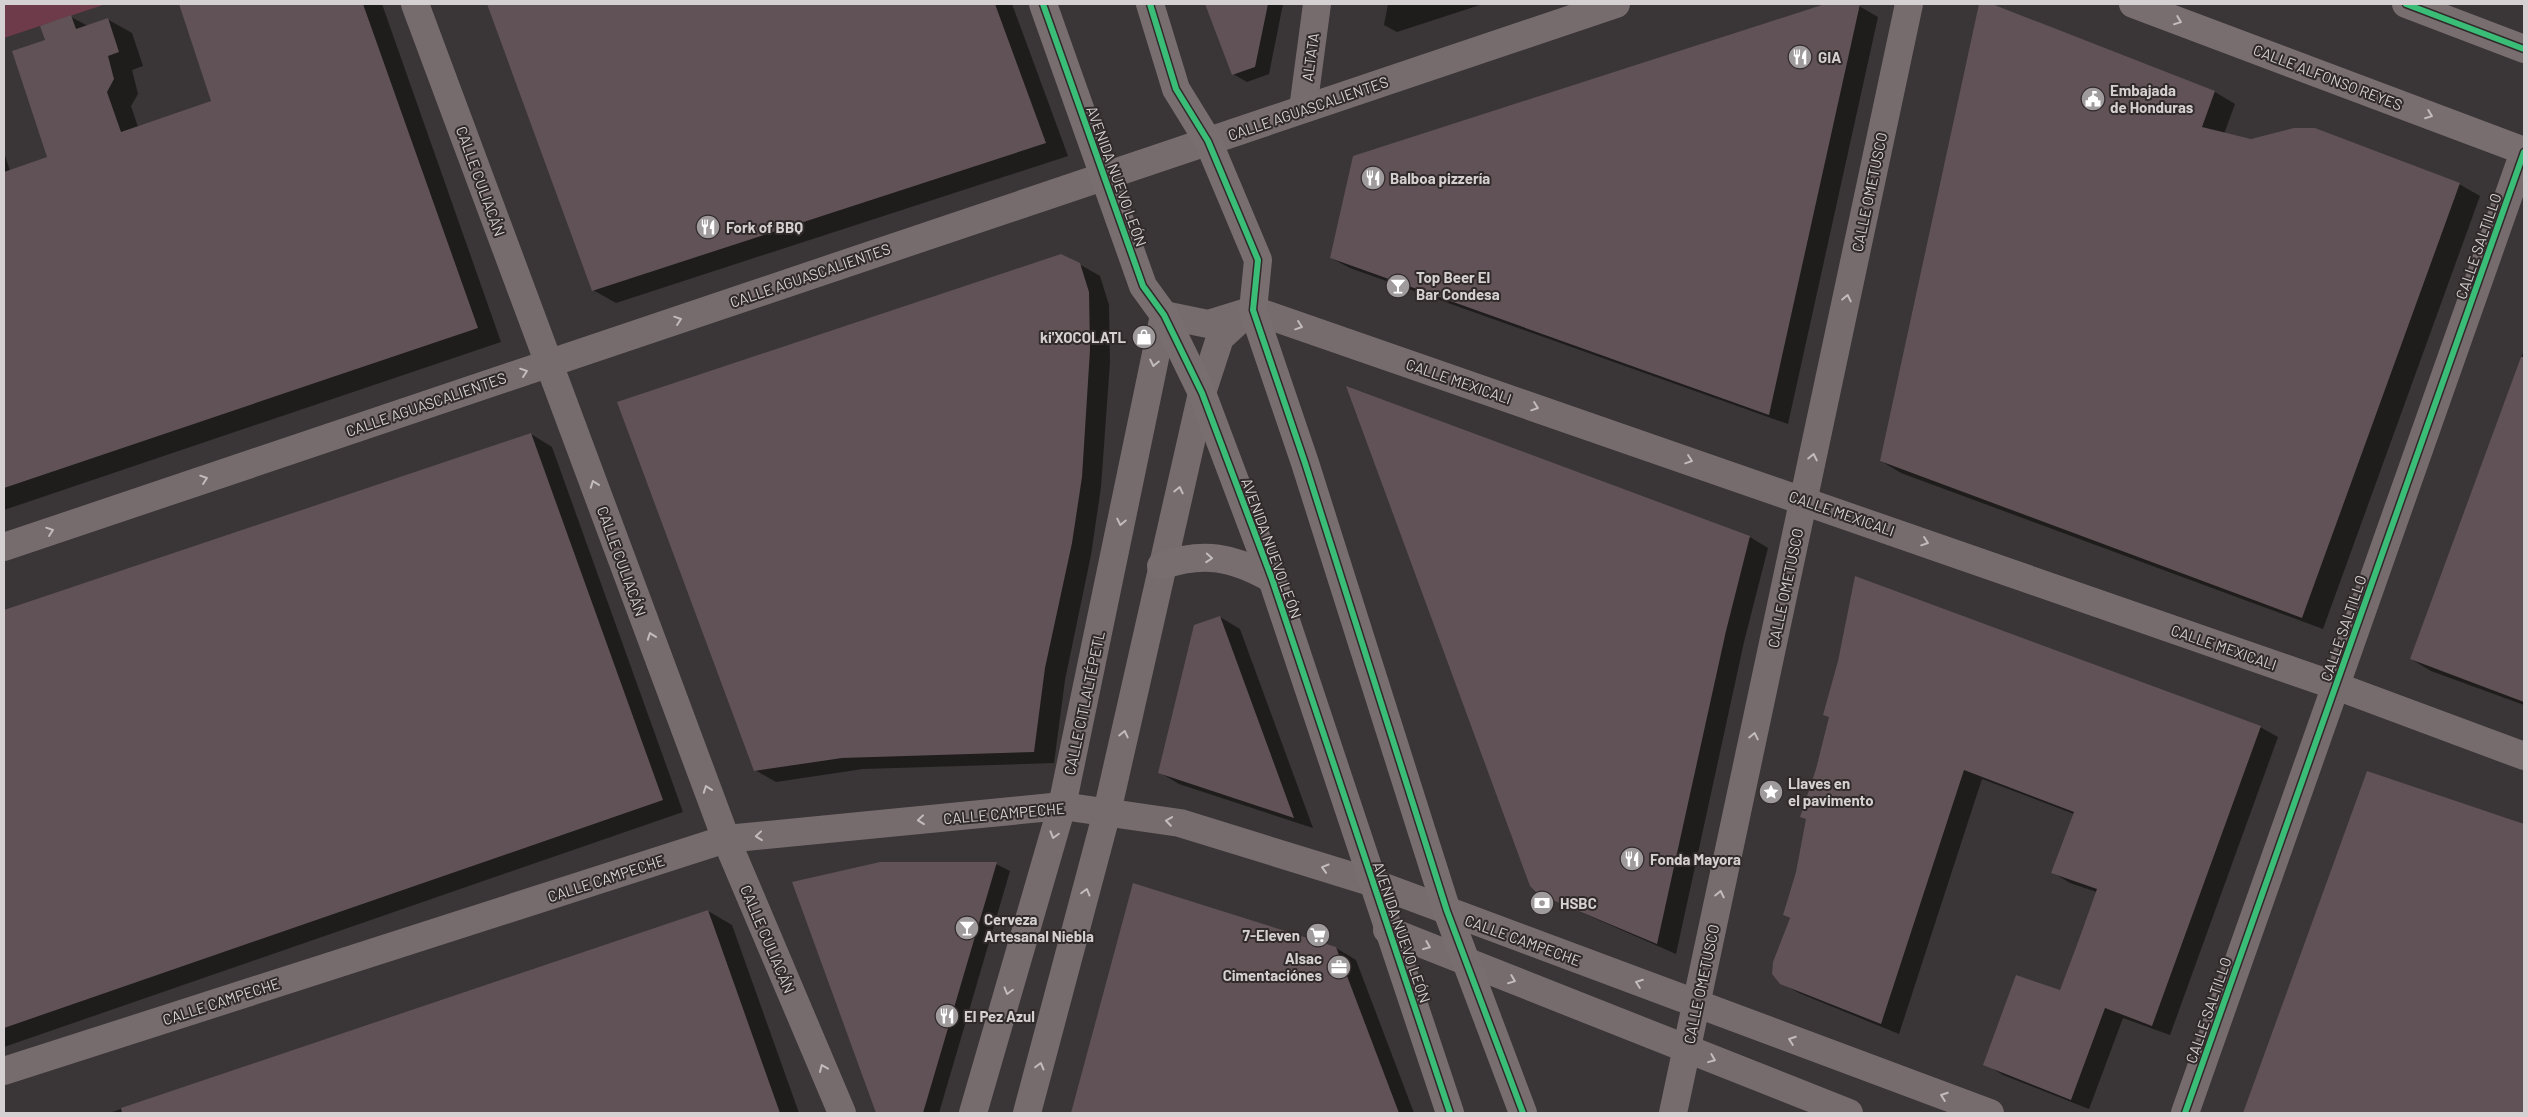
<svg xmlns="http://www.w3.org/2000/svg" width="2528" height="1117" font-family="Barlow,sans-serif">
  <rect width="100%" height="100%" fill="#3a3536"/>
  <path fill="#6d3b49" d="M4,4h102l-102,34z"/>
  <g fill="#0007">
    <path d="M180,4h202l119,338 -497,168v-358l6,19 39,-13 -3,-117 25,-24 17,9 19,-7 25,14 11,33 -11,4 6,24 -7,12 7,21 75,-25z"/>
    <path d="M488,4h524l56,152 -452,147 -23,-13z"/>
    <path d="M1207,4h76l-14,70 -22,8 -14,-8z"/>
    <path d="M1388,4h95l-86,28 -13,-7z"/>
    <path d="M1829,4l30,2 19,11 -90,407 -438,-156 -19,-10 23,-101z"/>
    <path d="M1980,4h8l227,88 20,12 -11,30 235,50 21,12 -157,433 -422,-156 -20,-12z"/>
    <path d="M1079,264l21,12 9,29 1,57 -9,125 -10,68 -26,125 -11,83 -191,6 -87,13 -21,-12z"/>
    <path d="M2524,350v355l-93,-34 -20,-12z"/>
    <path d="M1348,388l402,149 18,11 -24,94 -68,312 -123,-54z"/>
    <path d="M531,434l21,13 131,365 -679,235v-436z"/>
    <path d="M1220,617l20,12 73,199 -134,-44 -20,-12z"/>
    <path d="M2260,727l18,10 -108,298 -47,-17 -34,91 -86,-34 -18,-11 76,-72 36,-100 -27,-9 -18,-11 22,-58 -92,-35 -83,255 -100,-41 -18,-10 10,-64 -7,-4 14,-43 19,-102z"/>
    <path d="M2368,772l156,55v286h-280z"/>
    <path d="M996,864l14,7 -71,242h-62l-84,-230z"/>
    <path d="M1134,884l202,64 20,12 58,153h-342z"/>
    <path d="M708,911l24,14 67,188h-690z"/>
  </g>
  <g fill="#605256">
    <path d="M179,4h184l115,324 -474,160v-316l43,-15 -35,-106 33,-11 -5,-14 31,-11 5,14 32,-11 11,34 -11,4 6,23 -7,13 14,40 90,-31z"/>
    <path d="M487,4h508l51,139 -454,148z"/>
    <path d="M1205,4h63l-13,63 -23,8z"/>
    <path d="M1825,4h35l-91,411 -439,-157 23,-102z"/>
    <path d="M1979,4h13l223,87 -13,36 49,12 43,-11h21l145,55 -158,435 -422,-157z"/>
    <path d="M1061,254l19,9 9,29 1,58 -8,127 -10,66 -27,125 -11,84 -192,6 -88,13 -137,-369z"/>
    <path d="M2521,357h3v345l-114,-43z"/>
    <path d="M1346,386l404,150 -24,95 -69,313 -119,-50 -8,-8z"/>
    <path d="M531,433l132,367 -659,228v-418z"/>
    <path d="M1855,576l406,150 -109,300 -47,-18 -34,92 -88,-35 33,-90 44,15 18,-48 19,-53 -46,-16 23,-61 -110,-42 -83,254 -101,-40 -8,-10 1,-12 17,-44 -7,-3 13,-43 10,-53 -6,-2 16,-48 13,-52 -6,-2 15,-54z"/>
    <path d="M1220,616l74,202 -136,-45 36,-148z"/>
    <path d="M2367,771l157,53v289h-281z"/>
    <path d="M880,862h117l-74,251h-47l-84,-231z"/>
    <path d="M1133,883l203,64 63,166h-328z"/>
    <path d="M708,910l72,203h-658l-1,-5z"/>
  </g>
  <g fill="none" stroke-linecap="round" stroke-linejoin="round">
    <g stroke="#766c6e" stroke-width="28">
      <path d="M415,4l311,835 116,274"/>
      <path d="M1303,109l14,-105"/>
      <path d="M1253,310l1083,376 188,70"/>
      <path d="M4,547l1612,-543"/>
      <path d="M1387,930l462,183"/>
      <path d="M4,1071l722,-232 336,-33 118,17 191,59 619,231"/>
      <path d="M973,1113l89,-307 102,-491 44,9 45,-14"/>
      <path d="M1027,1113l80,-301 95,-419 18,-55 25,-23"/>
      <path d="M1673,1113l236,-1109"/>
      <path d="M2185,1113l339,-961"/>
    </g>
    <g stroke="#786e70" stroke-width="28">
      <path d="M1043,4l100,282 21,29 38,78 70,186 178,534"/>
      <path d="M1150,4l26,85 32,52 50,119 -5,50 52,153 142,448 76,202"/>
      <path d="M2133,4l391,147"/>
      <path d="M2406,4l118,45"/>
      <path d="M1161,566c43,-15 72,-9 111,13"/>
    </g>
    <g stroke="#312a2b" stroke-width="9">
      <g id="cycleway">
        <path d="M1043,4l100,282 21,29 38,78 70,186 178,534"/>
        <path d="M1150,4l26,85 32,52 50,119 -5,50 52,153 142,448 76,202"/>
        <path d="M2406,4l118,45"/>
        <path d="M2185,1113l339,-961"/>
      </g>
    </g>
    <use href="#cycleway" stroke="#3abd76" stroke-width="6"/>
  </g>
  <defs><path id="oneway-chevron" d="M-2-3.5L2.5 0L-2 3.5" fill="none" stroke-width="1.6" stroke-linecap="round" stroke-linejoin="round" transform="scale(1.25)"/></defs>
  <g stroke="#c2bcbe">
    <use href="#oneway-chevron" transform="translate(2178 21) rotate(21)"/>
    <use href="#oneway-chevron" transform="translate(2429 115) rotate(21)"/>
    <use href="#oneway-chevron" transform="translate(1209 558) rotate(4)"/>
  </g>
  <g stroke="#c2bcbd">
    <use href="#oneway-chevron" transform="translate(1847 298) rotate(-78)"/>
    <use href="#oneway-chevron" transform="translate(678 320) rotate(-19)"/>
    <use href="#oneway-chevron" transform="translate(1299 326) rotate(19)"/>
    <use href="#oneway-chevron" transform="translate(1154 363) rotate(102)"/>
    <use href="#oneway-chevron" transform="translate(524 372) rotate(-19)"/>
    <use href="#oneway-chevron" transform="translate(1535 407) rotate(19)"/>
    <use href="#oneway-chevron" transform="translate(1813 457) rotate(-78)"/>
    <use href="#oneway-chevron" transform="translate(1689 460) rotate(19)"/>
    <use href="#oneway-chevron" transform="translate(204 479) rotate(-19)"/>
    <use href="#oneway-chevron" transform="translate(594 484) rotate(-110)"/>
    <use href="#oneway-chevron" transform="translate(1179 490) rotate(-77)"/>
    <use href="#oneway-chevron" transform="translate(1121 522) rotate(102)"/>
    <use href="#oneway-chevron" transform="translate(50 531) rotate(-19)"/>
    <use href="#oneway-chevron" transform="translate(1925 542) rotate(19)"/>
    <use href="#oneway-chevron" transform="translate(651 636) rotate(-110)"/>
    <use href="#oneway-chevron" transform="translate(1124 734) rotate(-77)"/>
    <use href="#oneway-chevron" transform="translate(1754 736) rotate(-78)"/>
    <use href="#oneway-chevron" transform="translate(707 789) rotate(-110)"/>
    <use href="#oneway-chevron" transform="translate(921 820) rotate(174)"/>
    <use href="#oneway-chevron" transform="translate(1169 821) rotate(-172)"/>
    <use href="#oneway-chevron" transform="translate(1054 835) rotate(106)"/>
    <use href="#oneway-chevron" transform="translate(759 836) rotate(174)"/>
    <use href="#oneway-chevron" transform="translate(1325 868) rotate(-163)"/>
    <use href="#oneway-chevron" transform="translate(1086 892) rotate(-75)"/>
    <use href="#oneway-chevron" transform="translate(1720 894) rotate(-78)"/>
    <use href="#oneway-chevron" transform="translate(1427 946) rotate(22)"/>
    <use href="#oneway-chevron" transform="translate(1512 980) rotate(21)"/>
    <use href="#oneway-chevron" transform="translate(1639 983) rotate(-160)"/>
    <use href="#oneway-chevron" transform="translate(1008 991) rotate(106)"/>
    <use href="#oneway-chevron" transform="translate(1792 1040) rotate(-160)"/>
    <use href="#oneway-chevron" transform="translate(1712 1059) rotate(22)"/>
    <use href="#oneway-chevron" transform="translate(1040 1066) rotate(-75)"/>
    <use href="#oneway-chevron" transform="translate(823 1068) rotate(-113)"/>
    <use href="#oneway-chevron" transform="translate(1944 1096) rotate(-160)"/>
  </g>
  <defs>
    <g id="restaurant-disc" transform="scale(1.25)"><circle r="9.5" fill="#9f9a9b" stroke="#312a2b"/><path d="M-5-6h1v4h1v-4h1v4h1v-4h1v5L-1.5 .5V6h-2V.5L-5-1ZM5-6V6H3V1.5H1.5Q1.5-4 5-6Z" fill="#fff"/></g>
    <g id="civic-disc" transform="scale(1.25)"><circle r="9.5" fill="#9f9a9b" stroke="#312a2b"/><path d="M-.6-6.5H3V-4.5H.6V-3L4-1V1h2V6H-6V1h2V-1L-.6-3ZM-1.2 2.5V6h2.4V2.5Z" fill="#fff"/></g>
    <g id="bar-disc" transform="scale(1.25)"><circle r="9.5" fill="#9f9a9b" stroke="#312a2b"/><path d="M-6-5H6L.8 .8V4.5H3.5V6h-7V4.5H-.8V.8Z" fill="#fff"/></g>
    <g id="shop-disc" transform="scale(1.25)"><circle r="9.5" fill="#9f9a9b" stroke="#312a2b"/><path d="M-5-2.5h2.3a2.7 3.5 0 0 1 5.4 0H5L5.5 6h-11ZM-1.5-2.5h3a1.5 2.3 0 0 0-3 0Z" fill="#fff"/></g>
    <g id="sight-disc" transform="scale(1.25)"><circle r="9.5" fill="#9f9a9b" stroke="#312a2b"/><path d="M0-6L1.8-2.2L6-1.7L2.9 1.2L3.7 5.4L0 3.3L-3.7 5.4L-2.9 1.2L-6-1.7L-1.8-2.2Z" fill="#fff"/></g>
    <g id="bank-disc" transform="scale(1.25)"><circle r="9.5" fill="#9f9a9b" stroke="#312a2b"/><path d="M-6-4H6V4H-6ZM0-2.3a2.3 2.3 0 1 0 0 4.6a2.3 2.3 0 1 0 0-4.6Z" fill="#fff"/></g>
    <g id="supermarket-disc" transform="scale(1.25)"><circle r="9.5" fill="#9f9a9b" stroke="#312a2b"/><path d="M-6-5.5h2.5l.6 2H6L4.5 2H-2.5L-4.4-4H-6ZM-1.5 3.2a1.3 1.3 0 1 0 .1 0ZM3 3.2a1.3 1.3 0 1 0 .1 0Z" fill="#fff"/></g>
    <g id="office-disc" transform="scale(1.25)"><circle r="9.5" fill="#9f9a9b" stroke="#312a2b"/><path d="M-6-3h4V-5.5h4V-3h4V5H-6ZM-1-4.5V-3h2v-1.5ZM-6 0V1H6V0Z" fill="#fff"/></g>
  </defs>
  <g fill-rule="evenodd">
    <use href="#restaurant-disc" x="1800" y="57"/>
    <use href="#civic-disc" x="2093" y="99"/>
    <use href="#restaurant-disc" x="1373" y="178"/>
    <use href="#restaurant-disc" x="708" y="227"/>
    <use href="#bar-disc" x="1398" y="286"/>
    <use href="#shop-disc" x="1144" y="337"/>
    <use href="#sight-disc" x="1771" y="792"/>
    <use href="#restaurant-disc" x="1632" y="859"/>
    <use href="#bank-disc" x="1542" y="903"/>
    <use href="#bar-disc" x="967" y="928"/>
    <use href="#supermarket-disc" x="1318" y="935"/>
    <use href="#office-disc" x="1339" y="967"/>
    <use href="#restaurant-disc" x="947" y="1016"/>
  </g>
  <g text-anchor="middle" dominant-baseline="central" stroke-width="4" stroke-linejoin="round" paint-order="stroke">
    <g font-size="15" fill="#d5d0d1" stroke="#312a2b">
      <text transform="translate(1310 57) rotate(-82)">ALTATA</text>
      <text transform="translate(2328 77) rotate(21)">CALLE ALFONSO REYES</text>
      <text transform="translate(1308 108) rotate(-19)">CALLE AGUASCALIENTES</text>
      <text transform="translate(1117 176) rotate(70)">AVENIDA NUEVO LEÓN</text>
      <text transform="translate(481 181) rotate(70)">CALLE CULIACÁN</text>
      <text transform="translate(1869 192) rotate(-78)">CALLE OMETUSCO</text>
      <text transform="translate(2478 246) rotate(-71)">CALLE SALTILLO</text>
      <text transform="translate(810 275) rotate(-19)">CALLE AGUASCALIENTES</text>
      <text transform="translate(1459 381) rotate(19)">CALLE MEXICALI</text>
      <text transform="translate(426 404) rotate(-19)">CALLE AGUASCALIENTES</text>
      <text transform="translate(1842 513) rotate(19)">CALLE MEXICALI</text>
      <text transform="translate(1272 548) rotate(70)">AVENIDA NUEVO LEÓN</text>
      <text transform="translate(622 561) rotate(70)">CALLE CULIACÁN</text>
      <text transform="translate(1785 588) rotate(-78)">CALLE OMETUSCO</text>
      <text transform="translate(2343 628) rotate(-71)">CALLE SALTILLO</text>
      <text transform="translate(2224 647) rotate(19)">CALLE MEXICALI</text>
      <text transform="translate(1084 703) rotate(-78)">CALLE CITLALTÉPETL</text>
      <text transform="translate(1004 813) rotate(-5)">CALLE CAMPECHE</text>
      <text transform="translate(606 878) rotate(-18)">CALLE CAMPECHE</text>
      <text transform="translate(1402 932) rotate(71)">AVENIDA NUEVO LEÓN</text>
      <text transform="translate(768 939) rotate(67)">CALLE CULIACÁN</text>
      <text transform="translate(1523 940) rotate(20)">CALLE CAMPECHE</text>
      <text transform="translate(1701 984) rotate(-78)">CALLE OMETUSCO</text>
      <text transform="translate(221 1001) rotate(-18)">CALLE CAMPECHE</text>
      <text transform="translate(2208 1010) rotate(-71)">CALLE SALTILLO</text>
    </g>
    <g font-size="15" font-weight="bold" fill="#d5d0d1" stroke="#312a2b" text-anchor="start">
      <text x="1818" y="57">GIA</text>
      <text x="2110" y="90">Embajada<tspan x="2110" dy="17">de Honduras</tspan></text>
      <text x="1390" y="178">Balboa pizzería</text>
      <text x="726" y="227">Fork of BBQ</text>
      <text x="1416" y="277">Top Beer El<tspan x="1416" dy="17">Bar Condesa</tspan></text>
      <text x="1126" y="337" text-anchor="end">ki'XOCOLATL</text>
      <text x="1788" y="783">Llaves en<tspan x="1788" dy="17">el pavimento</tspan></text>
      <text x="1650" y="859">Fonda Mayora</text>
      <text x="1560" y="903">HSBC</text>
      <text x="984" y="919">Cerveza<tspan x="984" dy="17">Artesanal Niebla</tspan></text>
      <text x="1300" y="935" text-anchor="end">7-Eleven</text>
      <text x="1322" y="958" text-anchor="end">Alsac<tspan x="1322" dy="17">Cimentaciónes</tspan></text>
      <text x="964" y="1016">El Pez Azul</text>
    </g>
  </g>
  <rect width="2528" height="1117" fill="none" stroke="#d5d0d1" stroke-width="10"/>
</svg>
